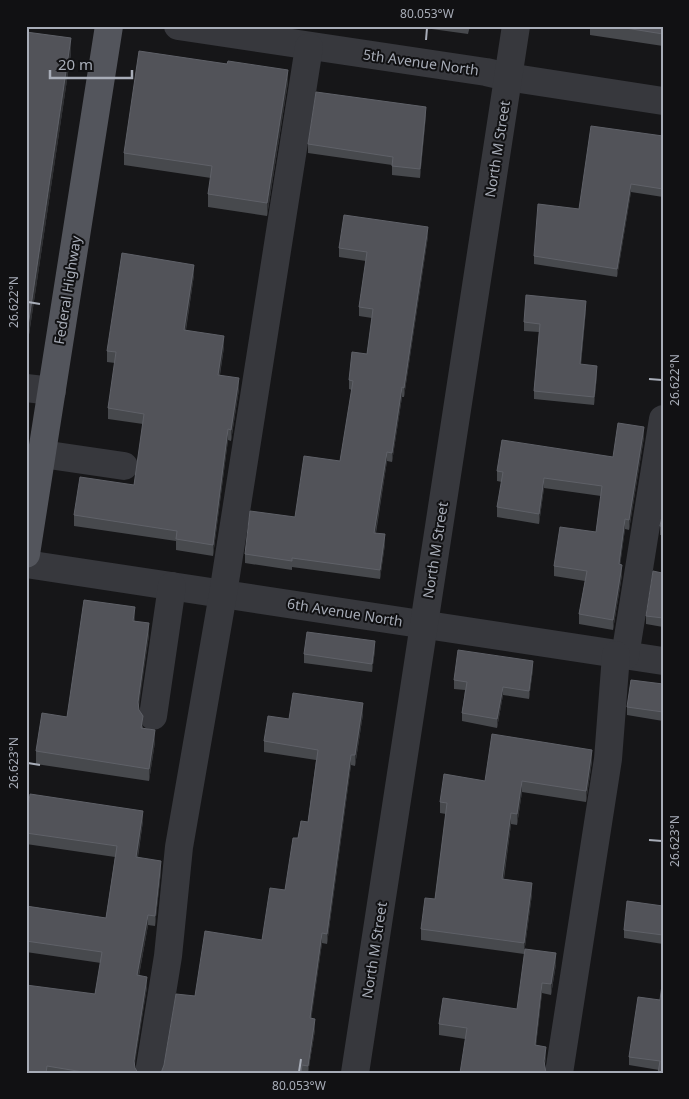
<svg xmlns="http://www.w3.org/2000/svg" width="689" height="1099" font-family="'Noto Sans',sans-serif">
  <rect width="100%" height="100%" fill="#161618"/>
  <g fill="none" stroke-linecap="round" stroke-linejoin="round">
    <g stroke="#37383d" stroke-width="28">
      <path d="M178,26l308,46 22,5 155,24"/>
      <path d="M26,388l26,3"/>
      <path d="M42,454l82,12"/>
      <path d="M26,564l637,97"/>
      <path d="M625,656l38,-237"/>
      <path d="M153,716l19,-130"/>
      <path d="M149,1073l19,-117 11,-109 44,-253 86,-547"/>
      <path d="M355,1073l161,-1047"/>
      <path d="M559,1073l49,-314 8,-104"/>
    </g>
    <path stroke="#53555c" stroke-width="28" d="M26,554l83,-528"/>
  </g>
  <g fill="#47494d">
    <path d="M410,26h60l-2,8z"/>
    <path d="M590,26h73v20l-73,-11z"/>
    <path d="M26,32l45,21 -44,295h-1z"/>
    <path d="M288,82l-21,134 -59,-9v-13l3,-16 -87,-13v-12z"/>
    <path d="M426,115l-6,63 -28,-3v-10l-84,-12v-9z"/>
    <path d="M663,136v61l-32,-5 -14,85 -83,-13v-8l45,-47z"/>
    <path d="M428,236l-24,161h-2l-10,65 -5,-1 -11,72 9,11 -5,35 -88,-12v3l-47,-7v-9l50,-37 45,-56 12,-71 -3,-1v-9l18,-26 5,-36 -13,-2v-9l7,-46 -27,-4v-9z"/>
    <path d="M194,275l-8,55 38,17 -4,28 19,14 -8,52 -3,-1 -15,116 -37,-6v-9l-102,-15v-11l60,-30 9,-61 -35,-5v-11l7,-45 -8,-1v-11z"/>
    <path d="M586,309l-5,56 16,10 -3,30 -60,-6v-8l5,-59 -15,-1v-9z"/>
    <path d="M644,437l-15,93 -4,-1 -5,36 2,10 -9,55 -34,-6v-10l6,-33 -31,-5v-10l42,-34 5,-36 -57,-8 -5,36 -42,-7v-10l5,-25 -5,-1v-10l116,-14z"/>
    <path d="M663,511v24h-3v-9z"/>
    <path d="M663,567v60l-17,-3v-8l16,-43z"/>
    <path d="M135,619v2l14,14 -11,73 5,20 12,14 -6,39 -113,-17v-13l31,-34z"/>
    <path d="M375,650l-3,22 -68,-9v-9z"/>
    <path d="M533,669l-4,30 -26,-4 -6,33 -35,-7v-8l3,-23 -11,-1v-9z"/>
    <path d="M663,684v37l-36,-6v-8z"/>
    <path d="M363,714l-8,52 -4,-1 -24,179 -5,-1 -11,76 4,11 -7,43h-147l34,-77 67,-56 23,-50 13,-52 10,-16 8,-62 -52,-8v-11l25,-22z"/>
    <path d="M592,761l-6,41 -64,-10 -5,33 -6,-1 -7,55 28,15 -8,60 -103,-14v-11l14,-30 11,-85 -6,-1v-11l45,-21z"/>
    <path d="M26,820l117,1 -5,36 23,14 -6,55 -7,-1 -9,51 8,11 -13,79 1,2 3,5h-112l69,-79 6,-31 -75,-11v-46l80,12 9,-61 -89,-13z"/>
    <path d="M663,906v38l-39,-6v-8z"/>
    <path d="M556,964l-5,31 -9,-2 -6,52 10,12 -1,7 -80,-25 -26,-4v-11l78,-15z"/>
    <path d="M660,1000l3,73 -4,-3 -30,-5v-8z"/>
  </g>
  <g fill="#2f3033">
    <path d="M71,38v15l-44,295v-15z"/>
    <path d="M288,70v12l-21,134v-13z"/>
    <path d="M426,107v8l-6,63v-9z"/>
    <path d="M631,184v8l-14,85v-8z"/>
    <path d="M428,227v9l-24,161v-9z"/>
    <path d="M194,265v10l-10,66v-11z"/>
    <path d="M586,301v8l-6,64v-9z"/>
    <path d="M224,336v11l-6,39v-11z"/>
    <path d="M597,366v9l-3,30v-8z"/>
    <path d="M239,378v11l-8,52v-11z"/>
    <path d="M402,387v10l-10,65v-9z"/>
    <path d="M644,427v10l-15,93v-10z"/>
    <path d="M228,429v11l-15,116v-11z"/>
    <path d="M387,452v9l-13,81v-9z"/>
    <path d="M544,478v10l-5,36v-10z"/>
    <path d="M625,519v10l-6,45v-10z"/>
    <path d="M385,534v10l-5,35v-9z"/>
    <path d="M622,565v10l-9,55v-10z"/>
    <path d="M135,607v12l-2,14v-12z"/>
    <path d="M149,623v12l-11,79v-12z"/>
    <path d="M375,641v9l-3,22v-8z"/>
    <path d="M533,661v8l-4,30v-8z"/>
    <path d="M503,687v8l-6,33v-9z"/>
    <path d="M363,703v11l-8,52v-11z"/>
    <path d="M155,730v12l-6,39v-12z"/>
    <path d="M592,750v11l-6,41v-11z"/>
    <path d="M351,755v10l-24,179v-10z"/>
    <path d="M522,781v11l-5,33v-11z"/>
    <path d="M143,811v10l-7,47v-11z"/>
    <path d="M511,813v11l-9,66v-11z"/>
    <path d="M161,861v10l-6,55v-10z"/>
    <path d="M532,883v11l-8,60v-11z"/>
    <path d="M148,915v10l-11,61v-11z"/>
    <path d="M322,933v10l-12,86v-11z"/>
    <path d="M556,953v11l-5,31v-11z"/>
    <path d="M147,977v10l-13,84v-10z"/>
    <path d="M542,983v10l-7,63v-11z"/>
    <path d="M315,1019v11l-7,43v-7z"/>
    <path d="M546,1047v10l-2,14v-10z"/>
  </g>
  <g fill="#525359" stroke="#5f6168">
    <path d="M613,26h50v8z"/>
    <path d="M26,32l45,6 -44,295h-1z"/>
    <path d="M139,51l88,13 1,-3 60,9 -21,133 -59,-9 4,-28 -88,-13z"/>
    <path d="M316,92l110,15 -6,62 -28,-3 1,-9 -85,-13z"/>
    <path d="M591,126l72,10v53l-32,-5 -14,85 -83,-13 4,-52 41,5z"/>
    <path d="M344,215l84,12 -24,161 -2,-1 -10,66 -5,-1 -13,81 11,1 -5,36 -88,-12v3l-47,-7 5,-43 45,6 9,-61 36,5 13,-80 -4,-1 3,-28 15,2 6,-45 -14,-2 8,-55 -28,-4z"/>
    <path d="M122,253l72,12 -10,65 40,6 -6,39 21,3 -8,52 -3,-1 -15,116 -37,-6 1,-8 -103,-16 6,-38 54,8 10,-71 -36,-6 8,-56 -9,-1z"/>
    <path d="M526,295l60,6 -6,63 17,2 -3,31 -60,-6 6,-67 -16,-2z"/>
    <path d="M618,423l26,4 -15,93 -4,-1 -6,45 3,1 -9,55 -34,-6 8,-43 -33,-5 6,-39 36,5 6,-46 -58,-8 -5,36 -42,-7 6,-35 -6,-1 5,-31 111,17z"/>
    <path d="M663,511v16l-3,-1z"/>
    <path d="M663,567v51l-17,-2 7,-45 9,2z"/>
    <path d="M84,600l51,7 -2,14 16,2 -11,79 1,8 4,6 -2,12 14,2 -6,39 -113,-18 6,-38 25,4z"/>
    <path d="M307,632l68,9 -3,23 -68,-10z"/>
    <path d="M458,650l75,11 -4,30 -26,-4 -6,32 -35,-6 5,-31 -13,-2z"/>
    <path d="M631,680l32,4v28l-36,-5z"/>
    <path d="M293,693l70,10 -8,52h-4l-24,179 -5,-1 -12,85 5,1 -7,47 -6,-1 -1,8h-140l3,-8 12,-71 19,2 10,-65 57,9 8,-52 15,2 8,-52h5l3,-17 7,1 10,-72 -54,-9 4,-25 21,3z"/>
    <path d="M492,734l100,16 -6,41 -64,-10 -5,33 -6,-1 -9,66 30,4 -8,60 -103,-14 4,-31 10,1 12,-96 -7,-1 4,-28 41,7z"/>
    <path d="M30,794l113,17 -7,46 25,4 -6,55 -7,-1 -11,60 10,2 -13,84 1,7 3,5h-49l-42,-7 -1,7h-20v-88l69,9 7,-42 -76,-11v-35l80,12 11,-72 -91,-13v-13z"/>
    <path d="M627,901l36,5v29l-39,-5z"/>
    <path d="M525,949l31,4 -5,31 -9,-1 -7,62 11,2 -2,14 2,12h-86l7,-45 -28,-4 4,-26 74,11z"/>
    <path d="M663,977v96h-5l2,-12 -31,-4 9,-60 22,3z"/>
  </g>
  <path fill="none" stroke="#a8adb8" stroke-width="2" d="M426,40l1,-12M28,302l12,2M649,379l13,1M28,763l12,2M649,840l13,1M299,1072l2,-13"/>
  <g text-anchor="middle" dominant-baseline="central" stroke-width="4" stroke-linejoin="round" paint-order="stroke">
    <g font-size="14" fill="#a8adb8" stroke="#111113">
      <text transform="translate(421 62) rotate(8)">5th Avenue North</text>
      <text transform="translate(497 149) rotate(-81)">North M Street</text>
      <text transform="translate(67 290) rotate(-81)">Federal Highway</text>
      <text transform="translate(435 550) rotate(-81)">North M Street</text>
      <text transform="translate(345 612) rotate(9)">6th Avenue North</text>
      <text transform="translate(374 950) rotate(-81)">North M Street</text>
    </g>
  </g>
  <rect width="689" height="1099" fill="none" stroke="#111113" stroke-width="55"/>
  <path d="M50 70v8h82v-8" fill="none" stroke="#a8adb8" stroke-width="2.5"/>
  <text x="58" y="70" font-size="15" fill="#a8adb8" stroke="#111113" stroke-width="4" paint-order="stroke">20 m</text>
  <rect x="28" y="28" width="634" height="1044" fill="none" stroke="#a8adb8" stroke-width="2"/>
  <g font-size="12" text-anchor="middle" fill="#a8adb8">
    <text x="427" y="18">80.053°W</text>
    <text transform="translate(14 302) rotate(-90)" y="4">26.622°N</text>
    <text transform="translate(675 380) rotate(-90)" y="4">26.622°N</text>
    <text transform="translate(14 763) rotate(-90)" y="4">26.623°N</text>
    <text transform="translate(675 841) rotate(-90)" y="4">26.623°N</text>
    <text x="299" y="1090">80.053°W</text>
  </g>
</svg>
